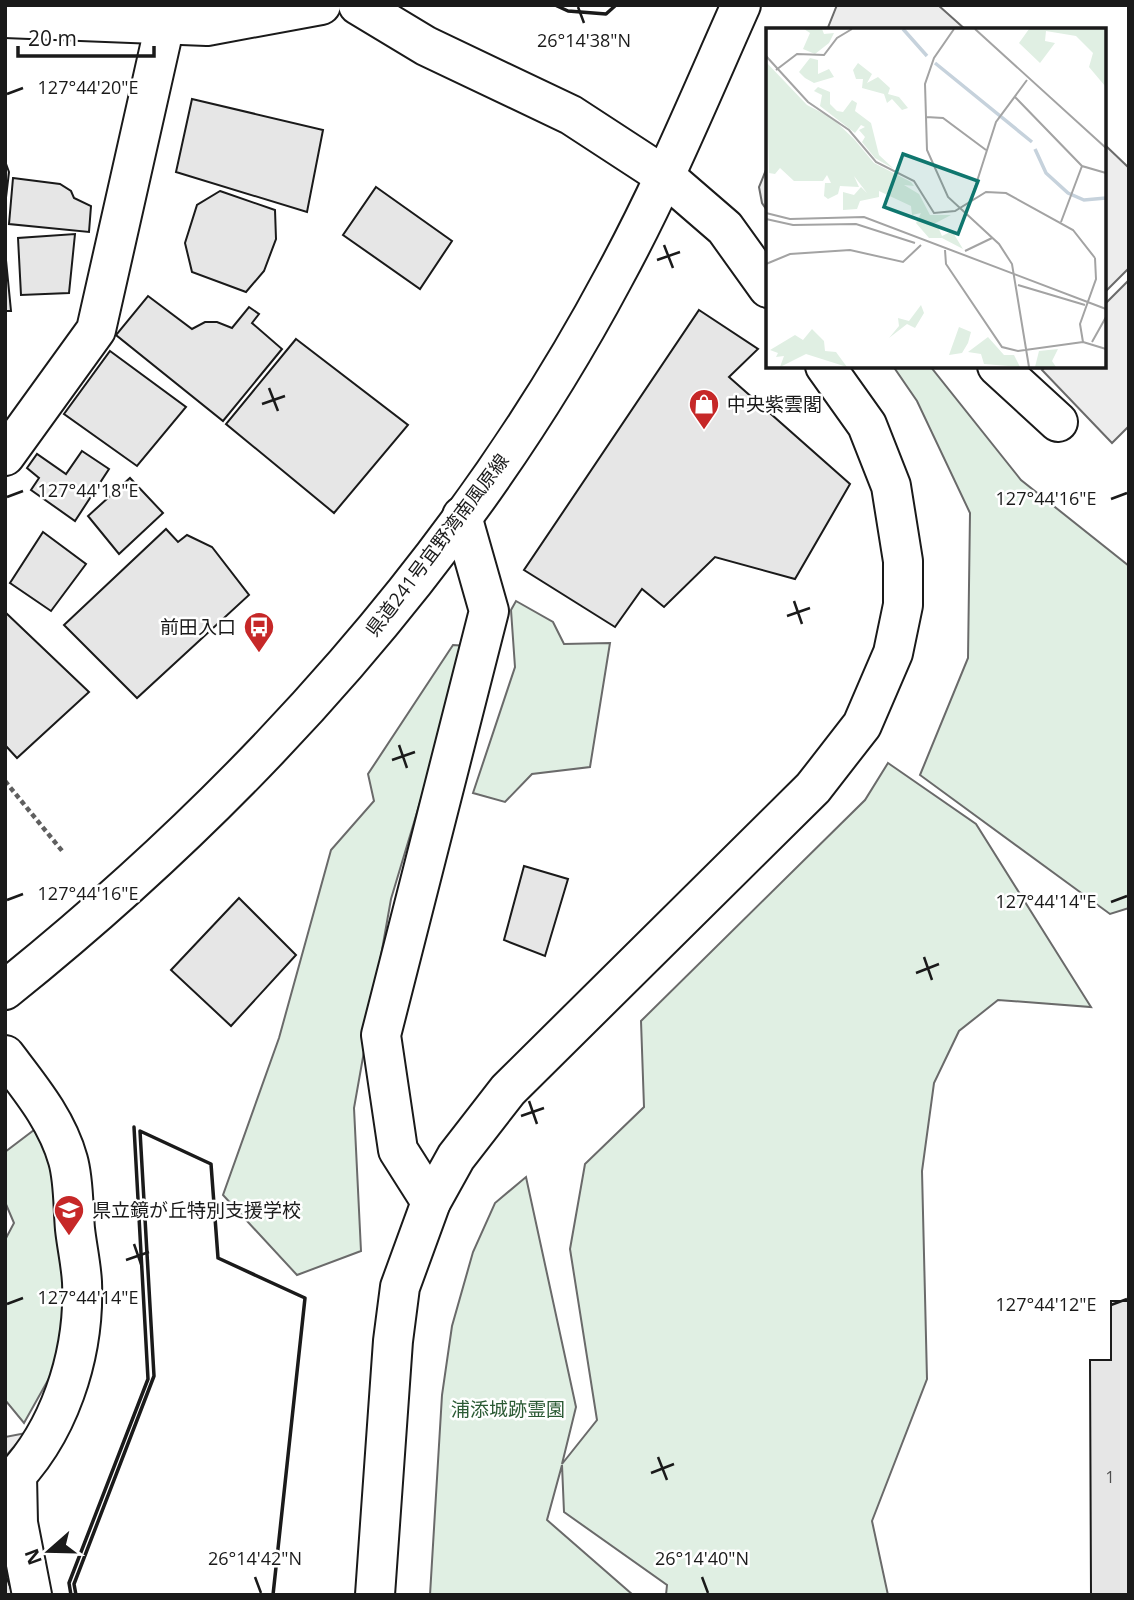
<svg xmlns="http://www.w3.org/2000/svg" width="1134" height="1600" font-family="'Open Sans','Noto Sans JP',sans-serif">
  <rect width="100%" height="100%" fill="#fff"/>
  <g fill="#e0efe3" stroke="#6a6a6a" stroke-width="2">
    <path d="M893,366h37l91,114 108,86v342l-19,6 -190,-139 48,-117 2,-145 -53,-112z"/>
    <path d="M516,601l37,21 11,22 46,-1 -20,124 -58,7 -27,28 -32,-9 42,-126 -4,-57z"/>
    <path d="M453,645l14,1 -76,253 -37,209 7,143 -64,24 -74,-80 56,-157 52,-188 43,-49 -6,-27z"/>
    <path d="M888,763l88,61 115,183 -93,-7 -39,31 -25,52 -12,88 5,208 -55,142 16,74h-222l1,-10 -103,-73 -2,-47 -15,55 86,75h-203l12,-200 10,-69 21,-74 22,-49 31,-26 50,230 -14,57 35,-44 -27,-171 15,-85 59,-57 -3,-86 224,-221z"/>
    <path d="M34,1130l19,33 12,70 -4,124 -37,66 -19,-23v-160l9,-17 -9,-21v-50z"/>
  </g>
  <g fill="#ededed" stroke="#6a6a6a" stroke-width="2">
    <path d="M837,5h101l28,25h-139z"/>
    <path d="M1105,145l24,23v100l-25,25z"/>
    <path d="M768,165v47l-6,-9 -3,-16z"/>
    <path d="M1129,280v146l-17,17 -70,-73 4,-4h58v-61z"/>
    <path d="M26,1433l-21,24v-20z"/>
  </g>
  <g fill="#e6e6e6" stroke="#1a1a1a" stroke-width="2">
    <path d="M192,99l131,31 -16,82 -131,-40z"/>
    <path d="M5,161l4,11 -4,34z"/>
    <path d="M13,178l47,6 11,7 3,7 17,8 -2,26 -80,-8z"/>
    <path d="M376,187l76,54 -32,48 -77,-54z"/>
    <path d="M220,191l55,19 1,29 -12,32 -18,21 -54,-20 -7,-29 12,-38z"/>
    <path d="M75,234l-6,59 -48,2 -3,-57z"/>
    <path d="M5,250l6,61h-6z"/>
    <path d="M148,296l44,33 13,-7h12l15,6 17,-21 10,7 -7,9 30,26 -59,72 -107,-86z"/>
    <path d="M699,310l59,39 -29,28 121,107 -55,95 -80,-22 -51,50 -22,-18 -27,38 -91,-57z"/>
    <path d="M296,339l112,86 -74,88 -108,-89z"/>
    <path d="M110,351l76,56 -49,59 -73,-52z"/>
    <path d="M82,451l27,18 -34,52 -44,-31 8,-12 -12,-10 10,-14 29,20z"/>
    <path d="M130,478l33,35 -44,41 -31,-38z"/>
    <path d="M166,529l12,13 9,-7 25,12 37,48 -112,103 -73,-73z"/>
    <path d="M43,532l43,32 -35,47 -41,-28z"/>
    <path d="M5,612l84,80 -72,66 -12,-13z"/>
    <path d="M524,866l44,13 -23,77 -41,-16z"/>
    <path d="M239,898l57,57 -65,71 -60,-56z"/>
    <path d="M1111,1301h18v294h-38l-1,-235h21z"/>
    <path d="M5,1573l8,22h-8z"/>
  </g>
  <g fill="none" stroke-linecap="round" stroke-linejoin="round">
    <g stroke="#1a1a1a" stroke-width="42">
      <g id="minor">
        <path d="M358,5l68,41 145,69 95,62 59,51 43,60"/>
        <path d="M5,18l202,8 114,-21"/>
        <path d="M997,366l61,56"/>
        <path d="M5,456l91,-126 69,-306"/>
        <path d="M5,1055c25,33 52,65 63,105 6,21 5,47 7,69 2,18 6,35 7,53 3,73 -23,154 -77,205"/>
        <path d="M431,1202l-33,-52 -17,-115 108,-424 -27,-95"/>
        <path d="M17,1476l1,47 14,72"/>
        <path d="M375,1595l18,-254 7,-54 31,-85 25,-45 52,-67 305,-302 49,-63 31,-72 10,-48v-44l-12,-75 -24,-61 -42,-59"/>
      </g>
    </g>
    <g stroke="#1a1a1a" stroke-width="42">
      <path id="major" d="M5,990c244,-196 461,-435 609,-713 48,-88 86,-180 127,-272"/>
    </g>
    <path stroke="#5f5f5f" stroke-width="4.5" stroke-dasharray="5 3.5" stroke-linecap="butt" d="M5,781l58,71"/>
    <use href="#minor" stroke="#fff" stroke-width="38"/>
    <use href="#major" stroke="#fff" stroke-width="38"/>
    <g stroke="#1a1a1a" stroke-width="3.5">
      <path d="M555,5l13,6 38,3 10,-9"/>
      <path d="M71,1595l-2,-12 79,-204 -14,-252"/>
      <path d="M76,1595l-2,-11 80,-208 -14,-245 71,33 7,94 87,40 -32,297"/>
    </g>
  </g>
  <path fill="none" stroke="#1a1a1a" stroke-width="2.5" d="M578,7l6,16M7,94l16,-6M664,245l9,23M657,260l23,-8M269,388l9,23M262,404l23,-8M7,497l16,-6M1111,499l16,-6M794,601l8,23M787,616l23,-8M399,745l8,23M392,760l23,-8M7,900l16,-6M1111,902l16,-6M924,957l8,23M916,973l23,-9M529,1101l8,23M521,1116l23,-8M134,1244l8,23M126,1260l23,-8M7,1304l16,-6M1111,1305l16,-6M658,1457l9,23M651,1473l23,-9M255,1577l6,16M702,1577l6,16"/>
  <defs>
    <g id="shop-pin" transform="scale(1.575)"><path d="M0 17L-7.5 6A9.5 9.5 0 1 1 7.5 6Z" fill="#c62828" stroke="#fff"/><path d="M-5-2.5h2.3a2.7 3.5 0 0 1 5.4 0H5L5.5 6h-11ZM-1.5-2.5h3a1.5 2.3 0 0 0-3 0Z" fill="#fff"/></g>
    <g id="bus-pin" transform="scale(1.575)"><path d="M0 17L-7.5 6A9.5 9.5 0 1 1 7.5 6Z" fill="#c62828" stroke="#fff"/><path d="M-5-6H5V4H4V6H2V4H-2V6H-4V4H-5ZM-3.5-4V0h7V-4ZM-3.5 1.2v1.5H-2V1.2ZM2 1.2v1.5H3.5V1.2Z" fill="#fff"/></g>
    <g id="school-pin" transform="scale(1.575)"><path d="M0 17L-7.5 6A9.5 9.5 0 1 1 7.5 6Z" fill="#c62828" stroke="#fff"/><path d="M0-5L7-2L0 1L-7-2ZM-4 1L0 2.5L4 1V4Q0 6-4 4Z" fill="#fff"/></g>
  </defs>
  <g fill-rule="evenodd">
    <use href="#shop-pin" x="704" y="404"/>
    <use href="#bus-pin" x="259" y="627"/>
    <use href="#school-pin" x="69" y="1210"/>
  </g>
  <g text-anchor="middle" dominant-baseline="central" stroke-width="5" stroke-linejoin="round" paint-order="stroke">
    <g font-size="16" fill="#4d4d4d">
      <text x="1110" y="1477">1</text>
    </g>
    <g font-size="19" fill="#1a1a1a" stroke="#fff" text-anchor="start">
      <text x="727" y="404">中央紫雲閣</text>
      <text x="236" y="627" text-anchor="end">前田入口</text>
      <text x="92" y="1210">県立鏡が丘特別支援学校</text>
    </g>
    <g font-size="19" fill="#1a1a1a" stroke="#fff">
      <text transform="translate(437 545) rotate(-53)">県道241号宜野湾南風原線</text>
    </g>
    <g font-size="19" fill="#2b5a34" stroke="#fff">
      <text x="508" y="1409">浦添城跡霊園</text>
    </g>
  </g>
  <g transform="translate(766 28)">
    <rect width="340" height="340" fill="#fff"/>
    <path d="M38,1h18l2,5 10,-1 -5,10 -14,11 -12,-5 7,-16zM263,1h76v57l-16,-19 4,-14 -17,-17 -30,-5 -1,10 10,2 -15,20 -21,-20zM44,30l8,2v14l11,-5 5,8 -20,6 -9,-5 -6,-6zM0,34l41,43 25,13 22,21 20,24 37,19 3,4 -10,-1 15,9 11,21h21l-21,11 8,1 4,9 10,-5 11,18 -21,-11h-13l-13,-15 5,-10 -9,2 -1,-9 -32,-15v6l-19,4 -3,8 -14,1v-18l11,3 7,-8 6,6 -13,-17 5,11 -19,-1 -2,8 -10,5 -4,-3 1,-13h6l-4,-8 -4,6h-29l-14,-13 -5,6 -6,-1zM92,35l14,11 -5,9 11,-6 12,11 -2,6 11,3 9,11 -6,2 -10,-11 -5,4 -3,-9 -22,-6 1,-9h-7l-3,-9zM52,59l12,5v12l7,7 6,1 9,-12 5,3 -2,8 16,12 8,32 15,14 -19,-11 -13,-16 3,-5 -6,-7 6,-3 -4,-2 -6,8 -35,-27 2,-11 -8,-4zM155,277l3,8 -9,15 -8,-4 -18,14 10,-12 -1,-8 11,3zM193,299l12,5 -3,11 -6,10 -13,2zM46,301l12,12 1,10 11,1 11,15 -41,-13 -26,13 4,-11 -8,1 2,-4 -8,-3 25,-15 8,5zM222,309l16,18h10l6,12 -36,-3 -3,-10 -13,-2zM292,321l-6,12 4,6h-21l4,-16z" fill="#e0efe3"/>
    <path fill="none" stroke="#c6d2dc" stroke-width="3.5" d="M137,1l24,27M169,35l97,79M269,121l11,24 22,20 16,7 22,-2"/>
    <path fill="none" stroke="#a3a3a3" stroke-width="2" d="M188,1l-20,29 -9,26 2,66 21,47 51,47 13,20 17,103M209,1l131,119M0,28l42,46 41,28 27,32 38,19 20,32 21,-2 31,-19 20,1 67,37 22,28M10,42l21,-16 27,1 13,-17 15,-9M248,68l68,70 24,7M160,89l17,1 43,32M206,169l24,-75 31,-42M0,185l24,6 74,-2 242,92M0,191l27,6 63,-1 59,19M295,194l21,-56M179,222l1,14 56,83 16,4 65,-9M199,223l27,-13M0,236l24,-10 60,-4 53,12 18,-17M252,257l67,20M317,314l-3,-18 16,-45 -1,-21M317,314l23,7M326,314l14,-25"/>
    <path fill="#0f766e" fill-opacity="0.15" stroke="#0f766e" stroke-width="3.5" d="M137,126l75,27 -20,53 -74,-27z"/>
    <rect width="340" height="340" fill="none" stroke="#1a1a1a" stroke-width="3.5"/>
  </g>
  <g font-size="18" text-anchor="middle" fill="#1a1a1a" stroke="#fff" stroke-width="5" stroke-linejoin="round" paint-order="stroke">
    <text x="584" y="47">26°14'38"N</text>
    <text x="88" y="94">127°44'20"E</text>
    <text x="88" y="497">127°44'18"E</text>
    <text x="1046" y="505">127°44'16"E</text>
    <text x="88" y="900">127°44'16"E</text>
    <text x="1046" y="908">127°44'14"E</text>
    <text x="88" y="1304">127°44'14"E</text>
    <text x="1046" y="1311">127°44'12"E</text>
    <text x="255" y="1565">26°14'42"N</text>
    <text x="702" y="1565">26°14'40"N</text>
  </g>
  <rect width="1134" height="1600" fill="none" stroke="#1a1a1a" stroke-width="14"/>
  <g transform="translate(49 1551) rotate(250)" stroke="#ffffff" stroke-width="5" paint-order="stroke">
  <path d="M0-5L12 26L0 18L-12 26Z" fill="#1a1a1a"/>
  <text y="-10" font-size="19" font-weight="bold" text-anchor="middle" fill="#1a1a1a">N</text>
  </g>
  <path d="M18 46v10h136v-10" fill="none" stroke="#1a1a1a" stroke-width="3.5"/>
  <text x="28" y="46" font-size="21" fill="#1a1a1a" stroke="#ffffff" stroke-width="5" paint-order="stroke">20 m</text>
</svg>
